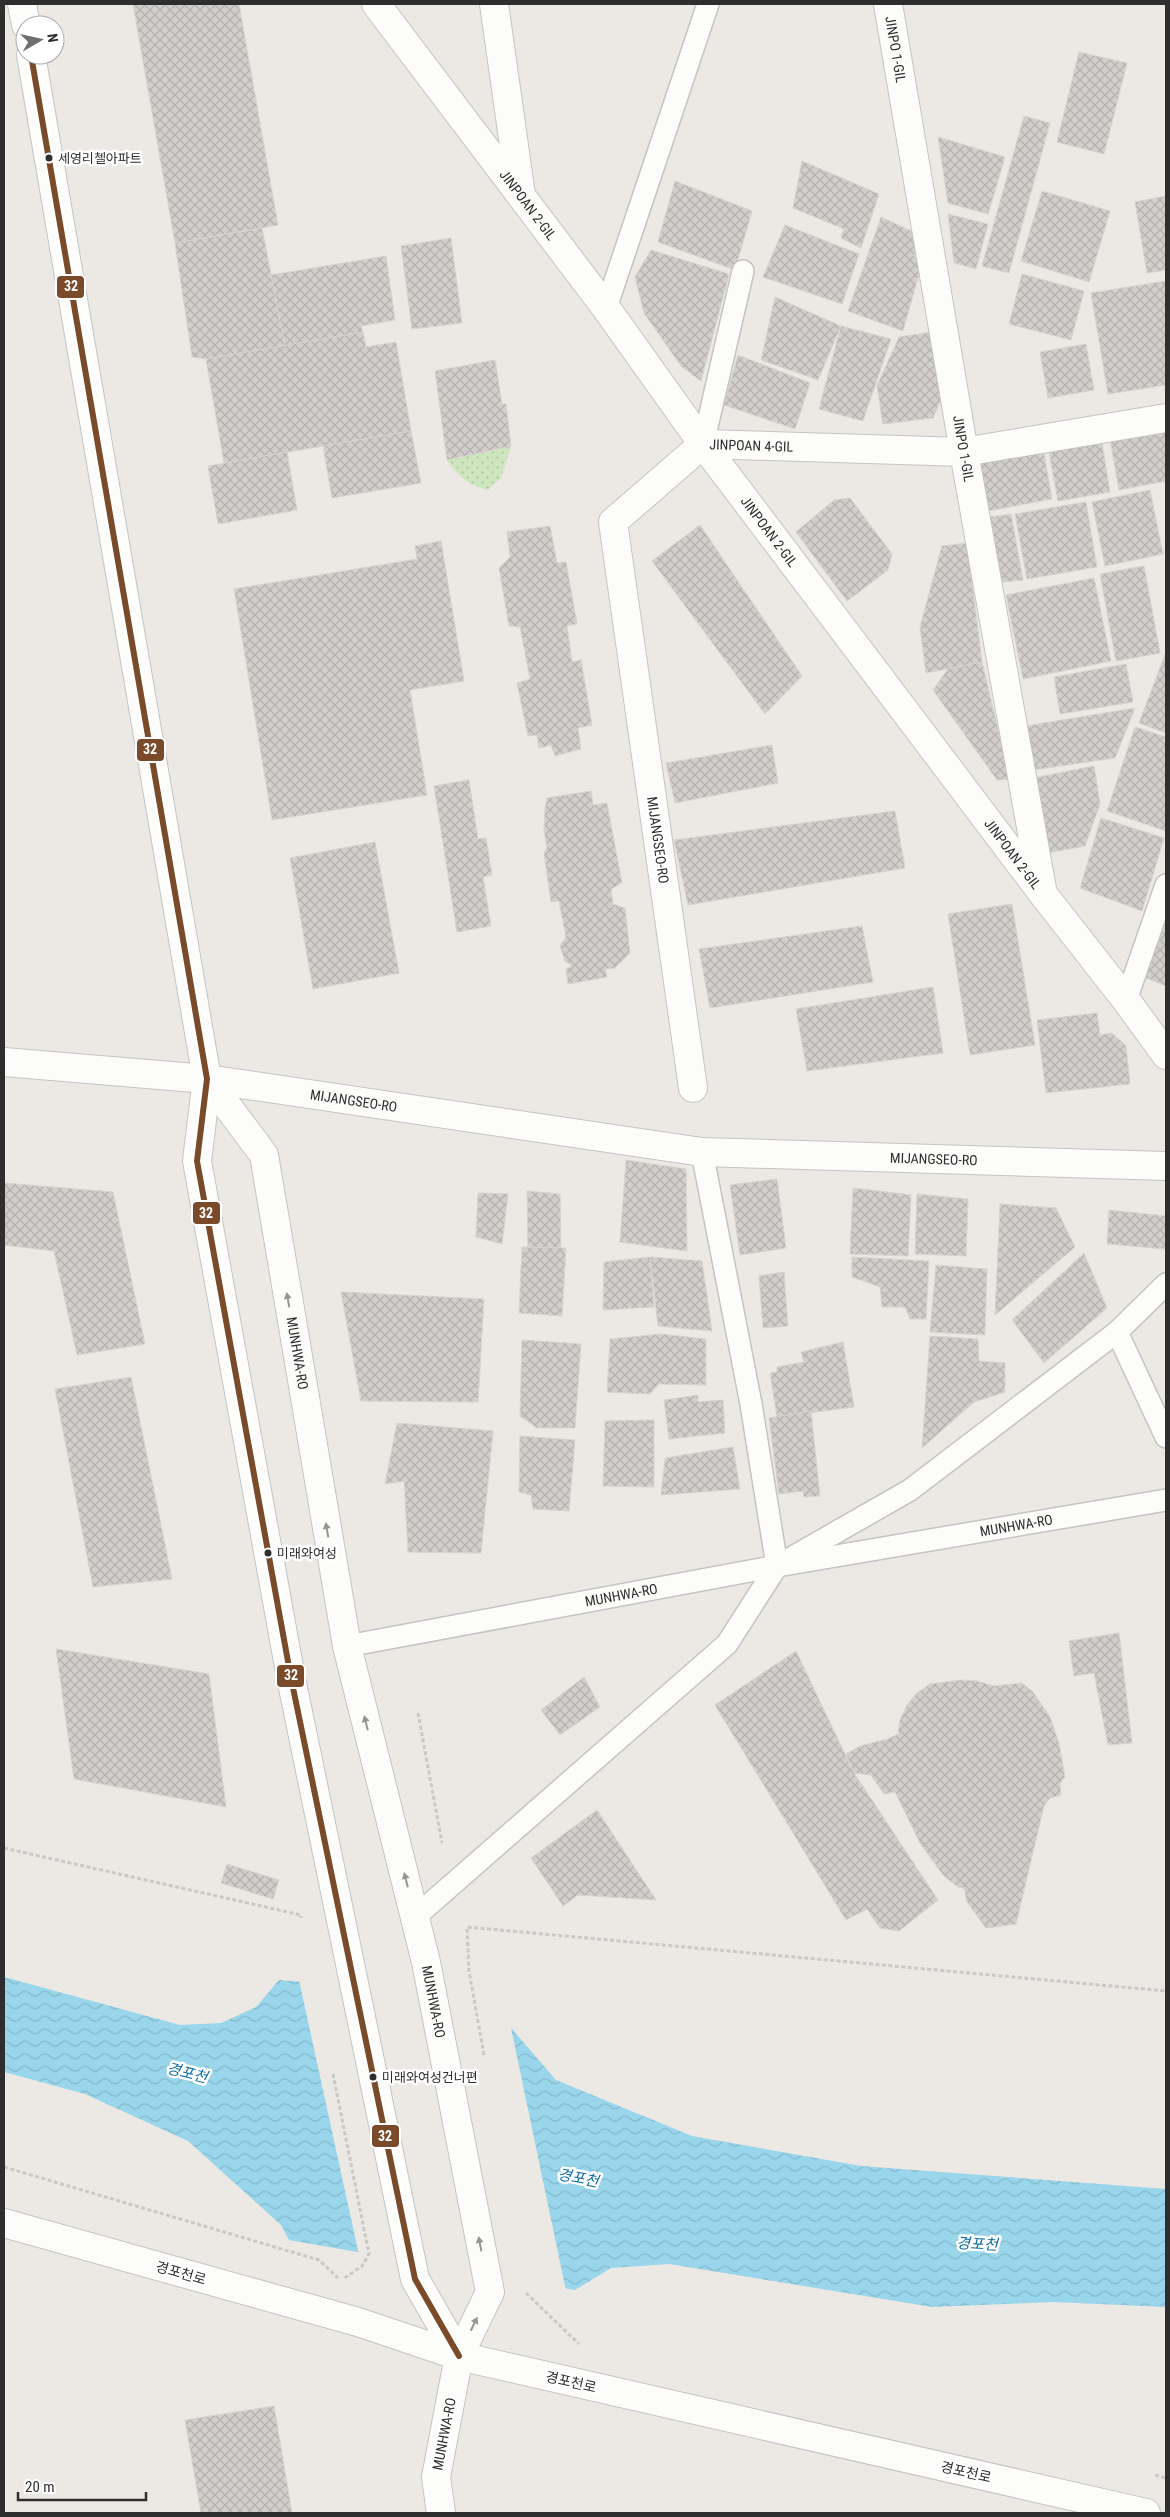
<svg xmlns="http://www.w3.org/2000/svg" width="1170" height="2517" font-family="'Roboto Condensed','Noto Sans KR',sans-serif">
  <defs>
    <pattern id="grass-dots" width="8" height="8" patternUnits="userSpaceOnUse" patternTransform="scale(1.25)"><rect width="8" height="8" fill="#cee6be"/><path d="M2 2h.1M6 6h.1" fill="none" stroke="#b1c6a4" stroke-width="1.8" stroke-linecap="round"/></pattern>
    <pattern id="water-waves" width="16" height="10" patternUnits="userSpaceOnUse" patternTransform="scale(1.25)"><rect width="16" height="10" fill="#99d6ec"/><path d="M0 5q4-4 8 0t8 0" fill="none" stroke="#84b8cb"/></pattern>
    <pattern id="building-cross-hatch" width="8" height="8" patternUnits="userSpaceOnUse" patternTransform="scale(1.25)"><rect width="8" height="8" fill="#d1cecb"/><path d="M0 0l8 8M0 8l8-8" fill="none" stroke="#b4b1af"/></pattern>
  </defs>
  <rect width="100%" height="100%" fill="#ece8e4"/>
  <path fill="url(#grass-dots)" d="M511,446l-10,32 -13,12c-20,-5 -30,-14 -41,-30z"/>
  <path fill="url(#water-waves)" d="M4,1977l176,48 41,-2 35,-16 23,-27 221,17 6,25 50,58 136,56 169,30 305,23v118l-112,-5 -122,5 -263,-43 -58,4 -36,22 -286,-50 -8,-15 -93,-84 -103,-47 -81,-22z"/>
  <path fill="#ece8e4" d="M299,1980l202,15 9,28 56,268 -207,-36z"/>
  <g fill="url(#building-cross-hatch)" stroke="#d7d4d0">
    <path d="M133,4h106l39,221 -103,18z"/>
    <path d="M1079,52l48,11 -23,91 -47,-12z"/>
    <path d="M1024,116l26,7 -41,150 -27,-7z"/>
    <path d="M938,137l67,20 -17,57 -40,-11z"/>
    <path d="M802,161l77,33 -18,54 -20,-10 3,-9 -51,-21z"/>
    <path d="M675,181l77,30 -17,59 -77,-28z"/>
    <path d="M1042,191l68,20 -21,71 -68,-21z"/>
    <path d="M1166,196v74l-19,3 -12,-71z"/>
    <path d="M948,214l40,10 -12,45 -22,-6z"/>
    <path d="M881,217l41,19 -8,20 9,4 -20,71 -55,-20z"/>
    <path d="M785,225l74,29 -17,50 -79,-27z"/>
    <path d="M262,228l23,118 -79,13 -14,-2 -17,-114z"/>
    <path d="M451,238l11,85 -50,6 -11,-83z"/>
    <path d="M651,250l78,24 -28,107 -20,-15 -37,-53 -9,-36z"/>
    <path d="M386,256l9,64 -34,6 2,6 -78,14 -14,-71z"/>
    <path d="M1022,274l62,17 -13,49 -62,-16z"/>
    <path d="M1166,281v104l-58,9 -17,-101z"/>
    <path d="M775,297l66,29 -23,54 -57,-20z"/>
    <path d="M841,326l50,13 -28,82 -44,-12z"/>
    <path d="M939,331l6,59 -12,28 -50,6 -6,-38 22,-49z"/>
    <path d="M363,332l3,15 30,-5 15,89 -187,32 -18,-104z"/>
    <path d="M1086,344l8,46 -46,8 -8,-46z"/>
    <path d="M738,355l72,28 -15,46 -71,-24z"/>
    <path d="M495,360l7,44h4l5,42 -64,14 -12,-89z"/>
    <path d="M411,431l10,52 -89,15 -9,-52z"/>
    <path d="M1166,431v50l-47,9 -10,-56z"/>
    <path d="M1101,437l9,55 -52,9 -10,-54z"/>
    <path d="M1043,448l9,51 -64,12 -9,-52z"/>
    <path d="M287,452l10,58 -79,14 -10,-58z"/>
    <path d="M1150,490l13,64 -58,12 -13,-64z"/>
    <path d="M850,498l42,56 -4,16 -41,31 -51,-69 38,-32z"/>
    <path d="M1086,502l11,65 -70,12 -12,-65z"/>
    <path d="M1011,514l12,66 -21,2 -12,-65z"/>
    <path d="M700,525l102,151 -37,38 -113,-153z"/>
    <path d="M550,526l7,37 9,-1 11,62 -10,2 5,36 9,-2 11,65 -14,3 3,21 -26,7 -4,-11 -12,3 -2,-13 -9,1 -11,-53 13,-4 -10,-52 -11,-1 -10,-58 11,-11 -3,-25z"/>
    <path d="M441,541l23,140 -54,9 17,105 -155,25 -38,-231 183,-30 -2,-13z"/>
    <path d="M967,543l15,119 -56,11 -6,-46 22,-81z"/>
    <path d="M1144,566l16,87 -44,8 -16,-87z"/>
    <path d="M1094,578l17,83 -88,18 -17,-84z"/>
    <path d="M1166,652v81l-27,-10z"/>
    <path d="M982,662l28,117 -13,1 -64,-90 15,-21z"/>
    <path d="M1126,664l7,38 -73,12 -6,-37z"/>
    <path d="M1135,708l-20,50 -82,12 -7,-44z"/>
    <path d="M1135,727l31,10v94l-59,-20z"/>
    <path d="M772,745l6,38 -103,20 -9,-40z"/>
    <path d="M1094,766l6,38 -15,42 -38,7 -13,-75z"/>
    <path d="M469,780l9,59 8,-1 6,37 -9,2 8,49 -34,6 -23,-146z"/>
    <path d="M591,791l2,14 14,-2 15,80 -11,6 2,15 12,4 5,45 -15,15 -10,1 2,8 -39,7 -2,-15 6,-3 -7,-5 -5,-15 6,-9 -7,-36 -8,1 -7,-49 3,-5 -3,-18 1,-22 2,-10z"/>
    <path d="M895,811l10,57 -217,37 -14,-65z"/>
    <path d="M1101,818l63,20 -22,73 -62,-23z"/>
    <path d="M375,842l24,131 -86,16 -23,-131z"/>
    <path d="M1012,904l23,141 -65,10 -22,-141z"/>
    <path d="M1166,923v63l-22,-9z"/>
    <path d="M862,926l11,56 -163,26 -11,-59z"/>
    <path d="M933,987l10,66 -136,18 -11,-62z"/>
    <path d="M1097,1013l3,22 12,-2 14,13 4,38 -84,9 -9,-73z"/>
    <path d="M626,1160l60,9 1,82 -67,-9z"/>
    <path d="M777,1179l9,69 -46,7 -10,-70z"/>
    <path d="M4,1183l109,9 32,152 -68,11 -23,-104 -50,-6z"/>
    <path d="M853,1188l58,7 -3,61 -58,-2z"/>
    <path d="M527,1191l33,3 1,54 -33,-1z"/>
    <path d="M478,1193l30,1 -6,50 -26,-7z"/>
    <path d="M917,1194l51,5 -2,57 -51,-2z"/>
    <path d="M1000,1204l56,4 19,39 -80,68z"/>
    <path d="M1109,1210l57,6 -1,33 -58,-5z"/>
    <path d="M522,1247l44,1 -4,68 -43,-3z"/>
    <path d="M1084,1253l23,55 -63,55 -32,-43z"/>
    <path d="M650,1257l4,50 -51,3 1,-48z"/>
    <path d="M650,1257l52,4 10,70 -54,-5z"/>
    <path d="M852,1257l77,4 -3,58h-16l-5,-12h-23l-2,-20 -28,-10z"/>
    <path d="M936,1265l51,4 -2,66 -55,-3z"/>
    <path d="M784,1272l4,54 -25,2 -4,-52z"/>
    <path d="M341,1292l143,7 -6,103 -117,-1z"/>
    <path d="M661,1334l45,5v46l-47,-1 -9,10 -43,-2 3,-53z"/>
    <path d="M930,1336l48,3 1,22 26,2v29l-31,10 -52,46z"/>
    <path d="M522,1340l59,4 -6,84h-38l-17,-12z"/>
    <path d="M843,1342l11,65 -77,10 -7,-44 7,-1v-5l27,-5 -3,-10z"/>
    <path d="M131,1377l41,202 -79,8 -38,-198z"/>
    <path d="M698,1395v7l25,-2 2,33 -56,6 -5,-39z"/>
    <path d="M811,1411l9,85 -16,1 -1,-6 -24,3 -10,-76z"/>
    <path d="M654,1420v67l-51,-1 2,-65z"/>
    <path d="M397,1423l96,8 -12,122 -73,-1 -4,-71 -19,3z"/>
    <path d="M520,1436l55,4 -6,71 -36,-2 -2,-14 -12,-3z"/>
    <path d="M733,1447l7,42 -79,6 4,-37z"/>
    <path d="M1119,1633l13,110 -24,2 -14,-72 -20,3 -5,-35z"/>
    <path d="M56,1649l153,25 17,133 -152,-28z"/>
    <path d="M796,1651l58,122 84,127 -39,31 -19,-3 -13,-19 -21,11 -131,-215z"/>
    <path d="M584,1677l16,30 -40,28 -19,-25z"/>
    <path d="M961,1680l16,1 17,5 28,-3 11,9 17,25 9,26 6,34 -5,6 1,12 -11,3 -6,8 -28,118 -30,4 -19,-26 -3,-14 -6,-1 -15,-12 -23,-32 -25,-51 -11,2 -13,-19 -17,-2 -8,-19 14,-8 28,-7 10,-5 2,-14 7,-15 10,-12 13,-9z"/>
    <path d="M597,1810l59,90 -78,-5 -15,11 -32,-48z"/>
    <path d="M227,1864l52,16 -6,19 -52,-16z"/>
    <path d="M274,2406l18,107h-91l-16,-93z"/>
  </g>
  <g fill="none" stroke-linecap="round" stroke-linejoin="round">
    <g stroke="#c5c4c5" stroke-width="24">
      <g id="lane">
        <path d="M606,308l102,-304"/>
        <path d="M703,444l40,-173"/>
        <path d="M1126,1000l40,-115"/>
        <path d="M702,1152l49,252 26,162"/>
        <path d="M1117,1332l49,105"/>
        <path id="s1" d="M347,1646l430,-80 389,-66"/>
        <path d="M415,1917l312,-273 50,-78 133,-76 207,-158 49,-48"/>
      </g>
    </g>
    <g stroke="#c5c4c5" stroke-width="30">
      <g id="street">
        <path id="s2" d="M376,4l230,304 97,136 340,450 83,106 40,55"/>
        <path d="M494,4l27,191"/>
        <path id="s3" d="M888,4l76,448 78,437"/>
        <path id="s4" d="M693,1088l-80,-566 90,-78 261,8 202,-34"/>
      </g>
    </g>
    <g stroke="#c5c4c5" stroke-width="30">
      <g id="secondary">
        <path d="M22,4l4,21"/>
        <path d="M31,55l176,1024 -10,82 94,517 124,601 44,77"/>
        <path id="s5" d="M4,1062l203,17 495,73 464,14"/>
        <path id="s6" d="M207,1079l57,76 83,491 79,316 64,330 -31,64 -23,121 5,36"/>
        <path d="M4,2223l354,99 101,34 687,157"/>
      </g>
    </g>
    <g stroke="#c9c9c8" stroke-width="3" stroke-dasharray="4 2.5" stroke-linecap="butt">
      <path d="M418,1713l24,130"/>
      <path d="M4,1848l297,67v3"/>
      <path d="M484,2055l-15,-84 -2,-44 699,64"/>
      <path d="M333,2074l36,180 -7,12 -19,13"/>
      <path d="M4,2167l315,93 19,18"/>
      <path d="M526,2293l53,51"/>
      <path d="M1155,2475l11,3"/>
    </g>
    <use href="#lane" stroke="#fcfcfb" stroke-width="21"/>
    <use href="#street" stroke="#fcfcfb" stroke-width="28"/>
    <use href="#secondary" stroke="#fcfcfb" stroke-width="28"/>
    <g stroke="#fff" stroke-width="10">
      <path id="bus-1" d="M31,55l176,1024 -10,82 94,517 124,601 44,77"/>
    </g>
    <use href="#bus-1" stroke="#7a4b2a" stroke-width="6"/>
  </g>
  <defs><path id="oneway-solid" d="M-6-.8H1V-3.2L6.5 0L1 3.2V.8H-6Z" transform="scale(1.25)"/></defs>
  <g fill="#959594">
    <use href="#oneway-solid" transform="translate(288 1300) rotate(-100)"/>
    <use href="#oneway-solid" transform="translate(327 1530) rotate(-100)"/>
    <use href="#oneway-solid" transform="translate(366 1723) rotate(-104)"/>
    <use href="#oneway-solid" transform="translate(406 1880) rotate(-104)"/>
    <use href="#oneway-solid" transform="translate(480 2244) rotate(-101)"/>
    <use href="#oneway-solid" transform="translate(474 2324) rotate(-64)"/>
  </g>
  <g fill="#2e2e2e" stroke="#fff" stroke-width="2">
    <circle cx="49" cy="158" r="4.5"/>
    <circle cx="268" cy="1553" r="4.5"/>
    <circle cx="373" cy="2077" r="4.5"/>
  </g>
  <g text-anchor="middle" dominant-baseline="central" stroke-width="5" stroke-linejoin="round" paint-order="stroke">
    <g font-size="13" fill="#2e2e2e" stroke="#fff" text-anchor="start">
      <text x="58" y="158">세영리첼아파트</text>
      <text x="277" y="1553">미래와여성</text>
      <text x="382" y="2077">미래와여성건너편</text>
    </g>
    <g font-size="14" fill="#2e2e2e" stroke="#fff">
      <text stroke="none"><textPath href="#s3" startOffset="46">JINPO 1-GIL</textPath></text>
      <text stroke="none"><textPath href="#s2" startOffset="252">JINPOAN 2-GIL</textPath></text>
      <text stroke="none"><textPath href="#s4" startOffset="739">JINPOAN 4-GIL</textPath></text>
      <text stroke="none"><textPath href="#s3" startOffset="451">JINPO 1-GIL</textPath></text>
      <text stroke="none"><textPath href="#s2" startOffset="658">JINPOAN 2-GIL</textPath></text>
      <text transform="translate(658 840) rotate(82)">MIJANGSEO-RO</text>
      <text stroke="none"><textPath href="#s2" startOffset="1062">JINPOAN 2-GIL</textPath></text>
      <text stroke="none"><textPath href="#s5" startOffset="352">MIJANGSEO-RO</textPath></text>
      <text stroke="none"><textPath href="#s5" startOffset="936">MIJANGSEO-RO</textPath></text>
      <text stroke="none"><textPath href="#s6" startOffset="296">MUNHWA-RO</textPath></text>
      <text stroke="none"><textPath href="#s1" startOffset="680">MUNHWA-RO</textPath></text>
      <text stroke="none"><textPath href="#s1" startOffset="279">MUNHWA-RO</textPath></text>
      <text stroke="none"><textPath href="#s6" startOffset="959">MUNHWA-RO</textPath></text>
      <text transform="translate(181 2273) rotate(16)">경포천로</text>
      <text transform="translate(571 2382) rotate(13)">경포천로</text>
      <text transform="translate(444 2434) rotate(-79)">MUNHWA-RO</text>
      <text transform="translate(966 2472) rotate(13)">경포천로</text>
    </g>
    <g font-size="15" font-style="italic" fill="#0d6fa3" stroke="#fff">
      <text transform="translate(187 2073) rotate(14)">경포천</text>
      <text transform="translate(578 2178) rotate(11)">경포천</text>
      <text transform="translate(977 2244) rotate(3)">경포천</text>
    </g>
  </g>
  <g stroke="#fff" stroke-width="2">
    <rect x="56" y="275" width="29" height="24" rx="5" fill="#7a4b2a"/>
    <rect x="136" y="738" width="29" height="24" rx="5" fill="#7a4b2a"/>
    <rect x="192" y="1201" width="29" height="24" rx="5" fill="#7a4b2a"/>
    <rect x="276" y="1664" width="29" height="24" rx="5" fill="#7a4b2a"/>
    <rect x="371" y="2124" width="29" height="24" rx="5" fill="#7a4b2a"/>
  </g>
  <g font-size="14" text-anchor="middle" font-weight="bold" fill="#fff">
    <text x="71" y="291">32</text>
    <text x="150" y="754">32</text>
    <text x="206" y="1218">32</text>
    <text x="291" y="1680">32</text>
    <text x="385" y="2141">32</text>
  </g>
  <rect width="1170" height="2517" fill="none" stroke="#2e2e2e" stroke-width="10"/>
  <g transform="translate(40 40) rotate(81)"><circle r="24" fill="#ffffff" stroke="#ababab"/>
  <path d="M0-4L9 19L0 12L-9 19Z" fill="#706f6e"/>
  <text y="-8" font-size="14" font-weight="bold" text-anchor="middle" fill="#2e2e2e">N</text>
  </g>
  <path d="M18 2492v8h128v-8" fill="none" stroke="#2e2e2e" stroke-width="2.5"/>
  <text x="25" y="2492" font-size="15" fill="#2e2e2e" stroke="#ffffff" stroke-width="4" paint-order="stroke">20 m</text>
</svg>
